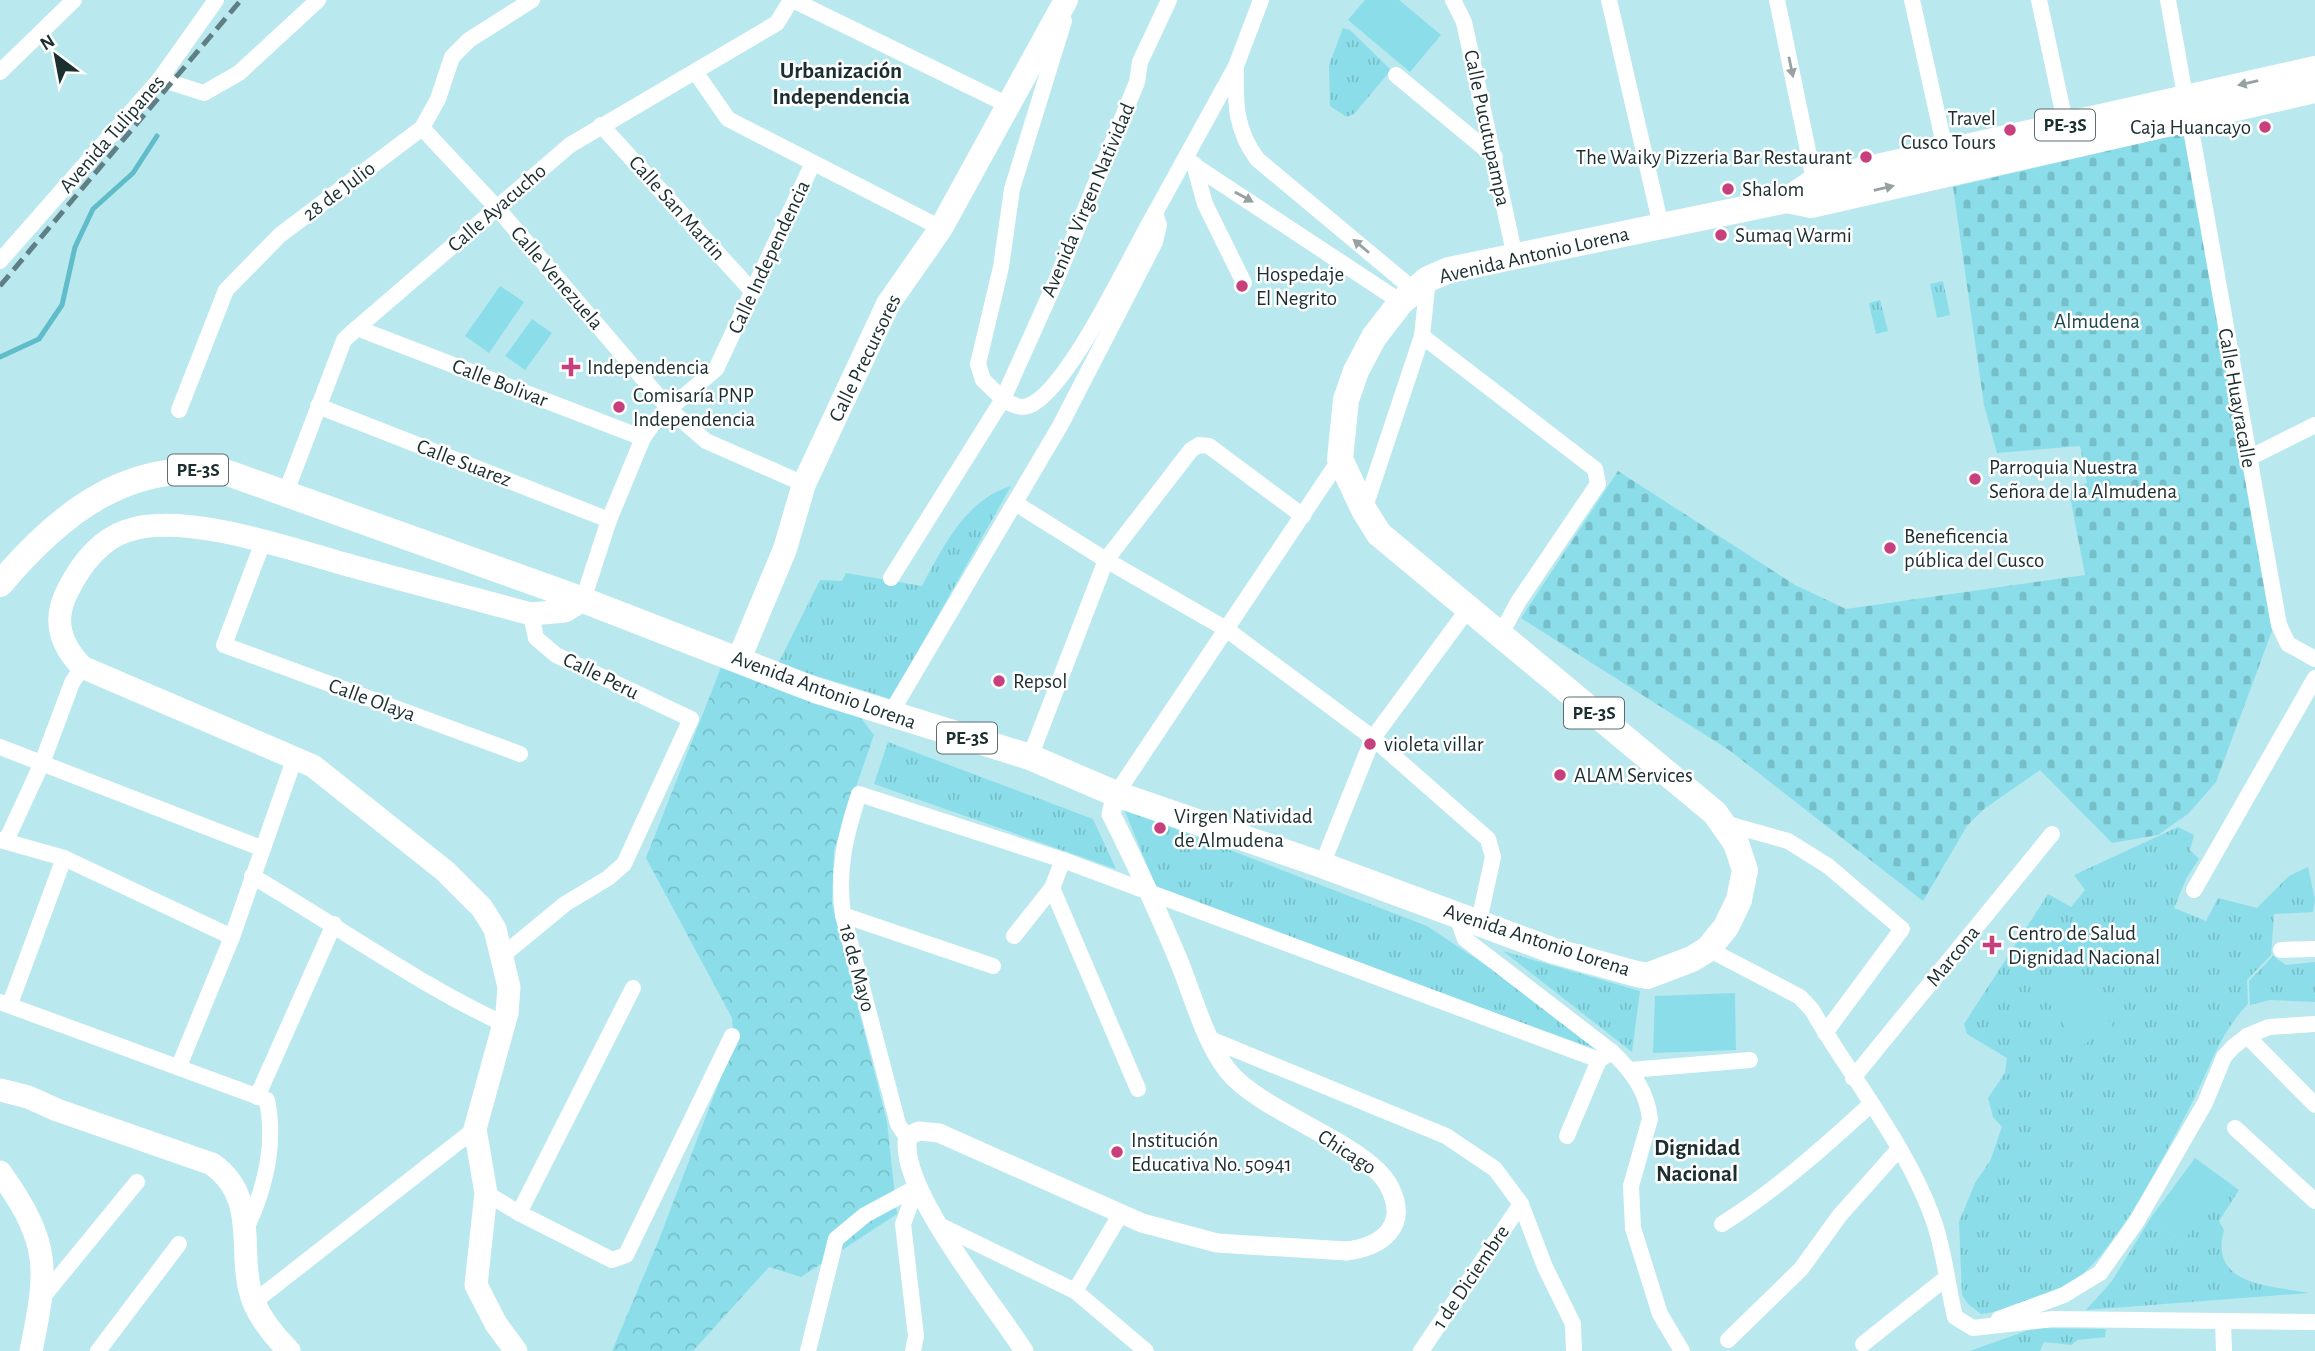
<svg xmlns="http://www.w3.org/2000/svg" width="2315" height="1351" font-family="'Alegreya Sans',sans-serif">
  <defs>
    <pattern id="grass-tufts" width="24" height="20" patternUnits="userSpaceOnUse" patternTransform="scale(1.75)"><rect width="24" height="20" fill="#8bdee9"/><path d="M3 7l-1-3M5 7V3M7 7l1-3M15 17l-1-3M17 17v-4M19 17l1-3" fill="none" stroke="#77bfc8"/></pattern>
    <pattern id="forest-crowns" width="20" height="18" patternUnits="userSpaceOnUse" patternTransform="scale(1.75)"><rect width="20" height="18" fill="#8bdee9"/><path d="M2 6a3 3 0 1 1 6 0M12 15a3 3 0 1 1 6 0" fill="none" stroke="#77bfc8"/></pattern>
    <pattern id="cemetery-stones" width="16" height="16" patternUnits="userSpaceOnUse" patternTransform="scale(1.75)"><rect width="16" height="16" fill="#8bdee9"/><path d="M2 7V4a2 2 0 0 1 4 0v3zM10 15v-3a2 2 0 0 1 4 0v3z" fill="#77bfc8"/></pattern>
  </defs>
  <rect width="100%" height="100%" fill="#b9e8ef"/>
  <g fill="url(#grass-tufts)">
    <path d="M1343,28l7,2 41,40 -36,43 -8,4 -17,-11 -1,-41z"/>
    <path d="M1943,281l7,34 -13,3 -7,-34z"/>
    <path d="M1880,300l8,31 -12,3 -7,-31z"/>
    <path d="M1011,486l-120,213 -113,-35 42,-84 22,1 4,-8 76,13c21,-39 43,-86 89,-100z"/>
    <path d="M888,742l205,77 23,50 -242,-85z"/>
    <path d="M1124,809l303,117 117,78 54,46 -440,-158z"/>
    <path d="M2178,827l16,8 -4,15 9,9 -13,20 -12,29 32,13 12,-23 39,10 32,-32 19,-9 7,33 -2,12 -39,2 -3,41 -24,25 1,24c-27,27 -38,63 -55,97 -24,46 -73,144 -113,175 -17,13 -38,19 -58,26 -15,4 -25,11 -41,12l-13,-10 -6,-9 -3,-73 16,-39 15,-22 12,-34 -9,-10 -5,-19 17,-25 2,-15 -40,-24 -3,-10 84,-130 23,13 14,-17 -11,-15z"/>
    <path d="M1503,951l137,40 -8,61z"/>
    <path d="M2273,956l13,9 29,-3v40l-45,-2 -20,5 -1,-24z"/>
    <path d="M2195,1158l44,32 -20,31 5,9c-15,56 45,55 85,63l-223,17 26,-29 38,-62 32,23z"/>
    <path d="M2034,1328l72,1 -1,8 -27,3 -7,5 -27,-3 -4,9h-70z"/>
  </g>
  <path fill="url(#forest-crowns)" d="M722,665l139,53 13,17 -40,115 -2,54 55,218 10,92 -96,63 -32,-10 -76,84h-81l46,-109 76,-199 -2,-25 -86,-160z"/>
  <path fill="url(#cemetery-stones)" d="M2192,131l83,492 -59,159 -28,32 -30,21 -46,8 -72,-73 -56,39 -17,17 -44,75 -194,-151 -208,-132 97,-147 177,114 51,24 239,-34 -16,-84 18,-8 -7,-37 -83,7 -13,-48 -31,-218z"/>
  <g fill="#8bdee9">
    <path d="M1365,0h34l42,35 -31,37 -62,-52z"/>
    <path d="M500,286l24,16 -35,51 -24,-17z"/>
    <path d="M532,319l20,14 -27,37 -20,-14z"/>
    <path d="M2078,972l35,55 -35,21 -35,-55z"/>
    <path d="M1735,993l1,57 -83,3 2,-57z"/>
    <path d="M2195,1158l28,21 -40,64 -33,-24z"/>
  </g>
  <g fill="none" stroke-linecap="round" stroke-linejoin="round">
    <path stroke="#5fbcc8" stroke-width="5" d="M0,357l39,-18 23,-34 13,-58 18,-38 40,-36 24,-37"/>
    <g stroke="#fff" stroke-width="16">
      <path d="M793,0l215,105"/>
      <path d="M1453,0l11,22 51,235"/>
      <path d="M1609,0l52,226"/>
      <path d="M1777,0l39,190"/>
      <path d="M1912,0l35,158"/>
      <path d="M2039,0l28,131"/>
      <path d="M2168,0l111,625 9,19 27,15"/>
      <path d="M1236,70c-1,35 0,60 21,89l157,131"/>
      <path d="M0,72l74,-72"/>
      <path d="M696,73l32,46 213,109"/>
      <path d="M1396,75l99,82"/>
      <path d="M160,79l44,14 35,-20 79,-73"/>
      <path d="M601,125l152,167"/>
      <path d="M422,128l75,80 173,202 36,31 98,43"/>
      <path d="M1186,160l215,142"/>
      <path d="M1194,164l11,40 39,79"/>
      <path d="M1155,213c-24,41 -87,179 -127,193 -9,3 -18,-2 -25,-7l52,-116 82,-201 3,-20 29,-62"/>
      <path d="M0,261l160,-182 56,-79"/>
      <path d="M1428,279l-6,57 173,133 3,15 -80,118 -18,34"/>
      <path d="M357,328l286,110"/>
      <path d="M318,406l291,114"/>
      <path d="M179,410l47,-120 54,-55 142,-107 16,-29 14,-42 17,-17 63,-40"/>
      <path d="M2247,459l68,-34"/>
      <path d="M286,492l58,-152 13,-12 213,-183 207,-122 14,-23"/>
      <path d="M1015,503l91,57 120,69 147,109 115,101 5,18 -14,64"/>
      <path d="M1364,510l58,-174"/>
      <path d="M263,542l-39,103 296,109"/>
      <path d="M891,578l112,-179 -20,-19 -5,-16 23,-97 11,-78 52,-168"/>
      <path d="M583,600l26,-80 34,-82 12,-17 61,-52 97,-206"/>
      <path d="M889,716l171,-290 95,-184 4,-17 -4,-12 81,-147 25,-66"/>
      <path d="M0,747l261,101"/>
      <path d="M1030,757l76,-197 85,-110 8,-5 10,1 94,70"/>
      <path d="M1116,794l224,-335"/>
      <path d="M1724,823l64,18 40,25 74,63 -77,104"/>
      <path d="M0,840l64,18 168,79"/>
      <path d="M6,841l36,-78 30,-80 10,-16"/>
      <path d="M1322,865l51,-127 95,-129"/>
      <path d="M252,876c84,49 164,107 252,148"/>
      <path d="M1052,888l86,201"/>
      <path d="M2194,890l121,-212"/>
      <path d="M1456,914l9,25 147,113"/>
      <path d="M843,915l150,51"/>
      <path d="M1014,936l38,-48 11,-28"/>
      <path d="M1708,949l92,48 12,13c40,69 100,142 124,218 9,29 12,60 19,89l18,11 80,-9 262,3"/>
      <path d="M2281,950l34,-1"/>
      <path d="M503,955l62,-51 43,-26 16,-14 67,-145 -135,-64 -20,-17 -5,-24"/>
      <path d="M0,1002l267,98c9,44 -2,89 -21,129"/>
      <path d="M10,1004l54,-146"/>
      <path d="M2247,1036l68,69"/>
      <path d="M1210,1039l236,97 49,33 26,35 24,63 28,57 1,27"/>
      <path d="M179,1066l53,-129 63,-180"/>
      <path d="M1630,1070l120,-10"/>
      <path d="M1853,1078l199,-244"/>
      <path d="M257,1097l77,-173"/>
      <path d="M2235,1128l80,73"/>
      <path d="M1567,1136l32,-76"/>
      <path d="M907,1138l-9,-14 -55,-209c-6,-46 2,-78 16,-121l204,66 536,200 13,-8c20,19 35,39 38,67l-19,67 2,42 27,86 22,37"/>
      <path d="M486,1193l33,20 93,47 14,-5 106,-219"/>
      <path d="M519,1213l114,-225"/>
      <path d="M1722,1224c54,-34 101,-76 148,-119"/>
      <path d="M941,1226l134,65 71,60"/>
      <path d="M1075,1291l45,-76"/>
      <path d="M42,1298l95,-116"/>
      <path d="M254,1302l221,-173"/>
      <path d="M1999,1319l65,-24 36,-22 37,-52 68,-118 19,-46 9,-10 14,-11 22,-9 46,-3"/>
      <path d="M2223,1321l1,30"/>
      <path d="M1728,1340l73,-71 39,-54 58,-65"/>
      <path d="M1863,1344l83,-66"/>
      <path d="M98,1351l81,-107"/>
      <path d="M808,1351l28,-112 29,-24 52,-28"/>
      <path d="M913,1351l3,-15 -13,-112 14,-37"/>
      <path d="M1421,1351l100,-147"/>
    </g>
    <path stroke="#fff" stroke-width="19" d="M1024,1351c-29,-46 -128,-164 -116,-215l11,-5 20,2 203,90 75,20 129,8c35,-4 63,-24 44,-63 -20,-43 -127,-74 -162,-117 -23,-30 -34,-72 -48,-107 -21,-51 -44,-100 -69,-150l5,-20"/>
    <g stroke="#fff" stroke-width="23">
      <path d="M0,1090l28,7 29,13 155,54c50,35 23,92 42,139 8,18 21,34 35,48"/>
      <path d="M0,1172c51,72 48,96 31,179"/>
      <path d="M516,1351l-20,-27 -20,-39 10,-92 -11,-64 32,-116 2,-26 -14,-58 -13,-21 -37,-37 -132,-105 -231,-99c-22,-23 -30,-47 -14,-77 12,-24 30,-49 58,-59 58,-21 170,20 229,36 59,16 117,31 176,47l34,-3 18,-11"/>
    </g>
    <path stroke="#fff" stroke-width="24" d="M739,659l46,-110 19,-65 84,-180 53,-76 125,-228"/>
    <g stroke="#fff" stroke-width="26">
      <path d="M1787,200l28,-19 500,-112"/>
      <path d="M0,584c61,-72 128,-125 228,-111l355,127 232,90 215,67 86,37 206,71 232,86 79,22 14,3 45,-17 16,-10 18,-22 13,-27 6,-30 -9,-27 -21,-30 -336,-279 -15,-24 -24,-51 6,-59 10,-29 18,-34 27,-35 27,-23 21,-9 338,-70 24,5 504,-115"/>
    </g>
    <path stroke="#607f84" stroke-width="5" stroke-dasharray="14 7" stroke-linecap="butt" d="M0,286l241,-286"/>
  </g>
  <defs><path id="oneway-solid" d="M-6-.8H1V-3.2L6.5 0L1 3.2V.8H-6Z" transform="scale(1.75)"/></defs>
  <g fill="#98a1a2">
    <use href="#oneway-solid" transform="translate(1791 67) rotate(78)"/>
    <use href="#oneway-solid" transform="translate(2248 83) rotate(167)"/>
    <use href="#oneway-solid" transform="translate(1884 188) rotate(-13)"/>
    <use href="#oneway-solid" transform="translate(1244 197) rotate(29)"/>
    <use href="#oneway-solid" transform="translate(1361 246) rotate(-140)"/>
  </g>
  <g fill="#c73f7c" stroke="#fff" stroke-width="2.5">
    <circle cx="2265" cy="127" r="7"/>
    <circle cx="2010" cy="130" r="7"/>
    <circle cx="1866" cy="157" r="7"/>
    <circle cx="1728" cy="189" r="7"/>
    <circle cx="1721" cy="235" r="7"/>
    <circle cx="1242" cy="286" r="7"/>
    <path d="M567.5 356.5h7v7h7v7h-7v7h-7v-7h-7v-7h7z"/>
    <circle cx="619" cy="407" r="7"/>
    <circle cx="1975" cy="479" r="7"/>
    <circle cx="1890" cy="548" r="7"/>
    <circle cx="999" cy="681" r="7"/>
    <circle cx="1370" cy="744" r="7"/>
    <circle cx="1560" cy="775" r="7"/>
    <circle cx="1160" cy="828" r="7"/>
    <path d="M1988.5 934.5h7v7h7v7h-7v7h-7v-7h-7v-7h7z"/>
    <circle cx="1117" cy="1152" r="7"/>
  </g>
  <g text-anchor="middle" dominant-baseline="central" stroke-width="5" stroke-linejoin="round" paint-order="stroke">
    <g fill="#fff" stroke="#5f6d6e" stroke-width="2">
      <rect x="2035" y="109.5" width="60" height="31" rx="5"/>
      <rect x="168" y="454.5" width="60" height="31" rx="5"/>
      <rect x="1564" y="697.5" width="60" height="31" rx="5"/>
      <rect x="937" y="722.5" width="60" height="31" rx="5"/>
    </g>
    <g font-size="19" font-weight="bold" fill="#1b2e30">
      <text x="2065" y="125">PE-3S</text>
      <text x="198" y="470">PE-3S</text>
      <text x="1594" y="713">PE-3S</text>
      <text x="967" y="738">PE-3S</text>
    </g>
    <g font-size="21" fill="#1b2e30" stroke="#fff" text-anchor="start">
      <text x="1996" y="118" text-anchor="end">Travel<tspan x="1996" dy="24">Cusco Tours</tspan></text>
      <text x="2251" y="127" text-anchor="end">Caja Huancayo</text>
      <text x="1852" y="157" text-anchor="end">The Waiky Pizzeria Bar Restaurant</text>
      <text x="1742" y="189">Shalom</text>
      <text x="1735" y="235">Sumaq Warmi</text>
      <text x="1256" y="274">Hospedaje<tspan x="1256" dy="24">El Negrito</tspan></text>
      <text x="587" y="367">Independencia</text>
      <text x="633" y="395">Comisaría PNP<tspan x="633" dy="24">Independencia</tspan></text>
      <text x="1989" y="467">Parroquia Nuestra<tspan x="1989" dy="24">Señora de la Almudena</tspan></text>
      <text x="1904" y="536">Beneficencia<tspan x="1904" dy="24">pública del Cusco</tspan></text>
      <text x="1013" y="681">Repsol</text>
      <text x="1384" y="744">violeta villar</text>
      <text x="1574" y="775">ALAM Services</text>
      <text x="1174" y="816">Virgen Natividad<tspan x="1174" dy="24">de Almudena</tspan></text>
      <text x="2008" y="933">Centro de Salud<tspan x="2008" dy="24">Dignidad Nacional</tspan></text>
      <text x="1131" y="1140">Institución<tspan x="1131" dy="24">Educativa No. 50941</tspan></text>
    </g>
    <g font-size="21" fill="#1b2e30" stroke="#fff">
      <text transform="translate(1487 128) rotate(78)">Calle Pucutupampa</text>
      <text transform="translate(112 134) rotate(-49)">Avenida Tulipanes</text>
      <text transform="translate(339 191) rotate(-37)">28 de Julio</text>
      <text transform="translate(1088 200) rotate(-67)">Avenida Virgen Natividad</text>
      <text transform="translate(497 208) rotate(-41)">Calle Ayacucho</text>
      <text transform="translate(677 208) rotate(48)">Calle San Martin</text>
      <text transform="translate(1534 255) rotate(-13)">Avenida Antonio Lorena</text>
      <text transform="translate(769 257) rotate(-65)">Calle Independencia</text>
      <text transform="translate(557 278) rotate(49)">Calle Venezuela</text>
      <text transform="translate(865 358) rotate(-64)">Calle Precursores</text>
      <text transform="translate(500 383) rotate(21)">Calle Bolivar</text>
      <text transform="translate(2237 398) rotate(80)">Calle Huayracalle</text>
      <text transform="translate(464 463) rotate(21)">Calle Suarez</text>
      <text transform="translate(601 676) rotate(26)">Calle Peru</text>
      <text transform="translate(824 690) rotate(20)">Avenida Antonio Lorena</text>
      <text transform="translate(372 700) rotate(20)">Calle Olaya</text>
      <text transform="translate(1537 940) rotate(18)">Avenida Antonio Lorena</text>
      <text transform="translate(1953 956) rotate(-51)">Marcona</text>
      <text transform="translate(857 968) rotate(75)">18 de Mayo</text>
      <text transform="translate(1347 1152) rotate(33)">Chicago</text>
      <text transform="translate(1471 1277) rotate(-56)">1 de Diciembre</text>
    </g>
    <g font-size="21" fill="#1c464c" stroke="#fff">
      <text x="2097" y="321">Almudena</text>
    </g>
    <g font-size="23" font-weight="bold" fill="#1b2e30" stroke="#fff">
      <text x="841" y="71">Urbanización<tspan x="841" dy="26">Independencia</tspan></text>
      <text x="1697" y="1148">Dignidad<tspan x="1697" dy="26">Nacional</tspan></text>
    </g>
  </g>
  <g transform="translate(56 56) rotate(328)" stroke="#ffffff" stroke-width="5" paint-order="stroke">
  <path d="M0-5L12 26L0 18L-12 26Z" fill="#1b2e30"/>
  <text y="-10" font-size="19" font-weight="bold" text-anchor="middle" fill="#1b2e30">N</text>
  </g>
</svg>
